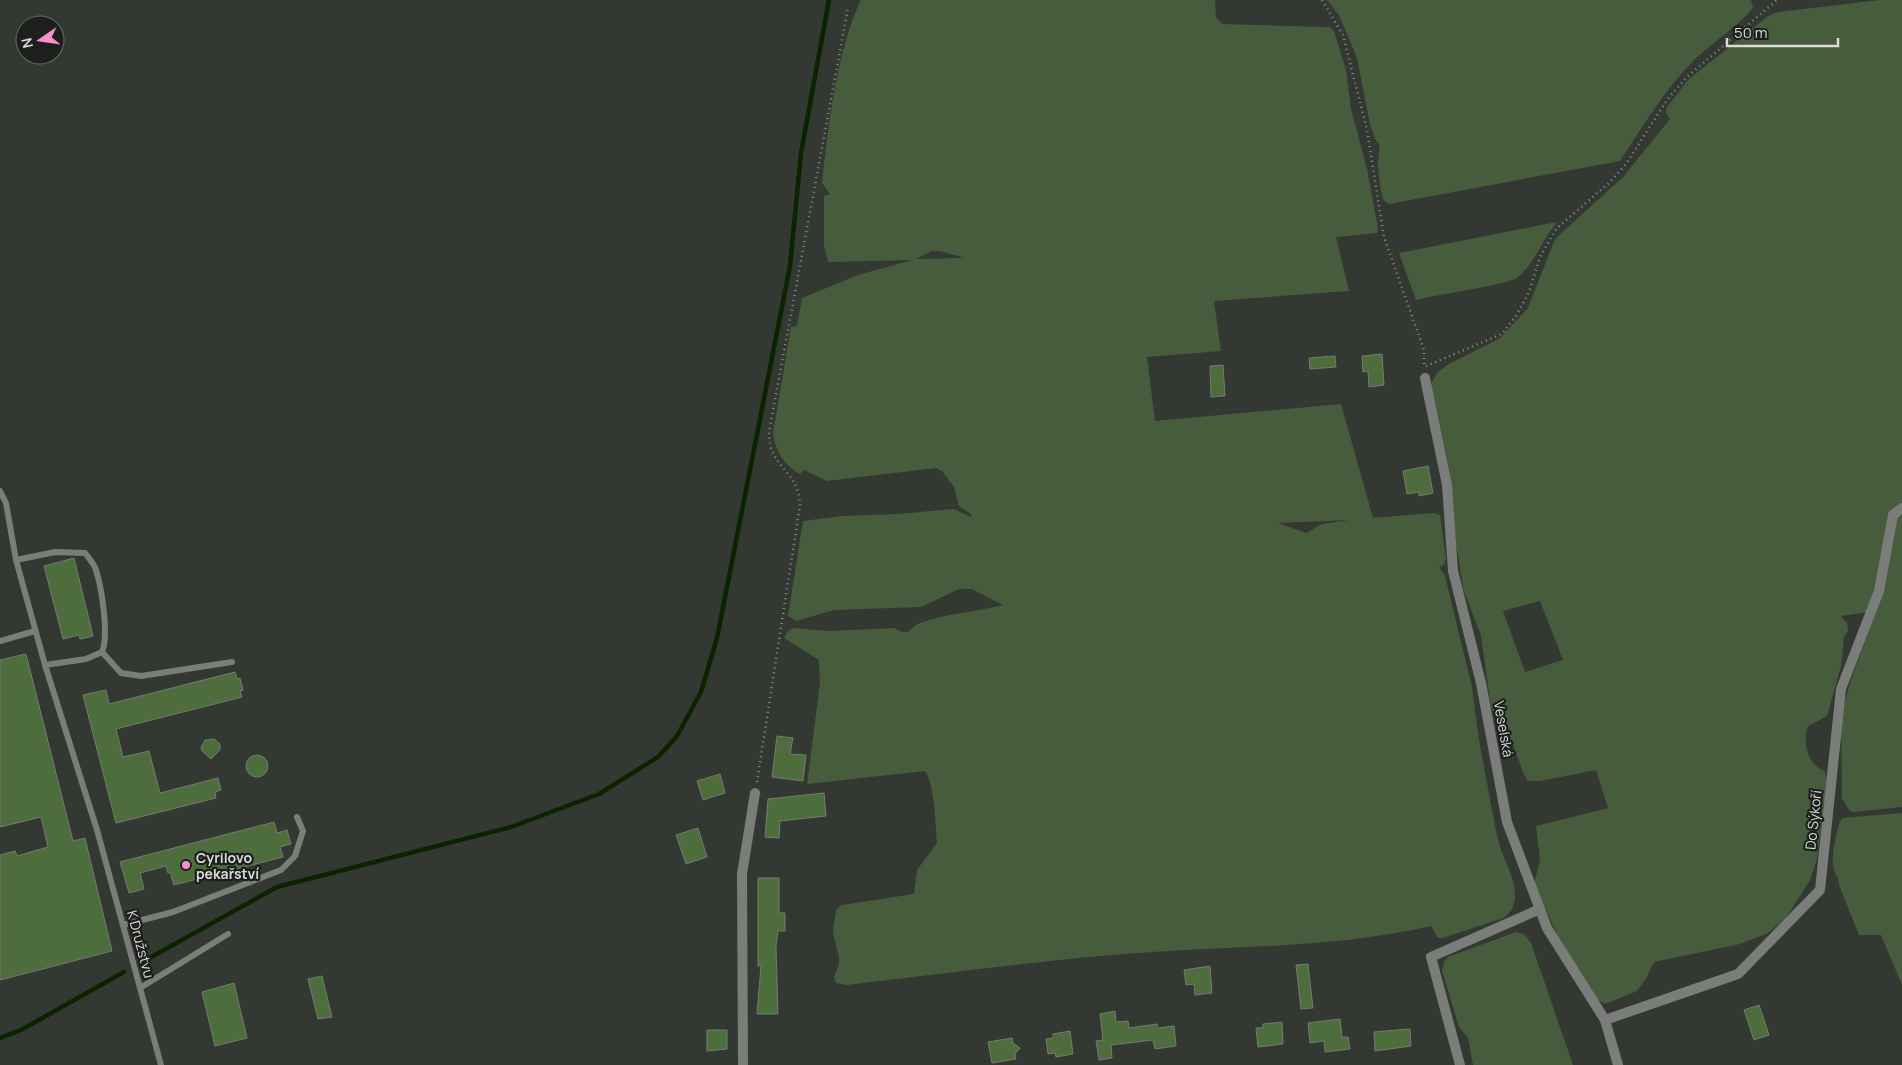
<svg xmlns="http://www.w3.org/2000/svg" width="1902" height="1065" font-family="Manrope,sans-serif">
  <rect width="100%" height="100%" fill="#343832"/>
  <g fill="#475c3d" fill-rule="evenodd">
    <path d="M861,0h354l1,17 6,7 102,3h6l4,4 12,39 5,39 16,60 11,59 -1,5 -41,4 13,54 -135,10 7,50 -74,6 8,64 186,-17 32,114 61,-5 6,2 6,44 -2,6 -5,2 6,9 27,111 7,53 17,91c2,8 4,18 8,26 8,20 21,46 -1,61l-60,20h-5l-7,-12c-91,21 -187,20 -279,26 -102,7 -204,21 -305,33l-11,-2 -2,-6 5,-13v-7l-6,-25 3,-22 6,-5 72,-11 3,-24 20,-27c-1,-13 -3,-67 -13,-72l-117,13 13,-101 -1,-23 -35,-22 3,-6 6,-4 36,3 65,-3c17,10 13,0 26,-5 27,-10 56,-11 83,-18l-31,-16h-13l-38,18 -87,3 -38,11 -8,-5 15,-95 39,-5 56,-2 56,-5 17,8 1,-2 -13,-9 -5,-19 -12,-16 -6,-3 -109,13 -23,-11 -4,4c-16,-8 -25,-24 -27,-41l18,-106 6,-1 5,-28 56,-23 54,-15 -84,2 -4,-16v-50l6,-2 -8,-11c6,-55 15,-134 39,-183zM932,251c8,-2 24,5 33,7l-49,1zM1349,520l-27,4 -16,9 -28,-10z"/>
    <path d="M1327,0h424l2,7c-6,12 -47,41 -60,54 -29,30 -50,65 -73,100l-231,43 -6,-4c-4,-19 -7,-35 -3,-54l-5,-7 -5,-15 -13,-66 -18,-43z"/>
    <path d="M1880,0h22v807l-49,5 -4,-2 -7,-12 -1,-79 8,-33 27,-75 -35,5 6,7 1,8 -4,6 -3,29 -14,50 -19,10c-6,16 0,40 17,45l2,10 -10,78 -7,21 -24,38 -18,15 -28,11 -86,18 -7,15 -10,14 -32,13 -11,-6 -34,-57 -26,-57 6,-24 -4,-34 72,-18 -12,-38 -56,11h-12l-4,-7 -17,-45 -16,-21 -10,-73 -17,-43 -8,-48 -7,-76 -18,-84 7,-12 11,-8 50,-25 29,-31 27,-69 68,-62 47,-58 -4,-6 1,-6 22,-28 79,-63 9,-4zM1540,601l23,59 -38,12 -22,-61z"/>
    <path d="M1557,222c-15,18 -22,41 -40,56 -8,6 -86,18 -101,22l-17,-47z"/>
    <path d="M1902,813v172l-21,-50h-22l-20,-50c0,-8 -5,-11 -6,-19 -1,-11 3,-39 9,-48z"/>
    <path d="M1516,932l8,2 7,9 42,122h-100l-5,-27 -9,-11 -17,-56 2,-9 4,-5z"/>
  </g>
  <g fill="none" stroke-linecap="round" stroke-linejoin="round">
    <g stroke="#0c2300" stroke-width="4.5">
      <path d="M146,960l131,-73 234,-60 88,-33 59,-37 19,-21 24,-44 16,-54 73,-372 11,-113 28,-153"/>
      <path d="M0,1038l21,-8 103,-58"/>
    </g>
  </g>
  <g fill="#4d6e3c" stroke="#757a73">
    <path d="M1382,354l2,31 -15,2 -1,-16 -5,1 -1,-16z"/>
    <path d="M1335,356l1,11 -26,2 -1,-11z"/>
    <path d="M1223,365l2,31 -14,1 -1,-31z"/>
    <path d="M1428,466l5,27 -14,3v-4l-12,2 -4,-23z"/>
    <path d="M74,558l19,78 -13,3 -1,-4 -16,4 -19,-73z"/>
    <path d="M26,654l47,187 12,-3 27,113 -112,29v-125l15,-4 2,5 31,-9 -7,-30 -41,10v-167z"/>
    <path d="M235,672l2,7 3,-1 3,12 -3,1 2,6 -126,32 7,28 26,-6 11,42 58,-15 3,12 -6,2 1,6 -100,25 -33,-128 23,-5 3,14z"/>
    <path d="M777,736l16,2 -3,16 16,1 -3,26 -31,-4z"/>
    <path d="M214,739l6,5v6l-9,9 -9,-8 -1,-3 4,-8z"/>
    <circle cx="257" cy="766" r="11"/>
    <path d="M720,774l5,19 -22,7 -6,-19z"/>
    <path d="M824,793l2,23 -46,5 -1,17 -14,-1 3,-38z"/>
    <path d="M274,822l3,11 10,-3 4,14 -11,3 3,10 -109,28 -4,-13 -2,1 -2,-7 -26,7 4,16 -15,4 -9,-31z"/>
    <path d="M698,828l9,29 -21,7 -10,-29z"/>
    <path d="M758,878h21v35h6v18h-7l-2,15 2,68h-21l4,-48h-3z"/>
    <path d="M1308,964l5,44 -12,1 -5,-44z"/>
    <path d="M1210,966l2,27 -17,2 -1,-11 -8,1 -2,-15z"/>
    <path d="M322,976l10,41 -14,2 -10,-40z"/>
    <path d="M234,983l13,55 -32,8 -13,-54z"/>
    <path d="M1759,1005l10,30 -15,5 -10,-30z"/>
    <path d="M1115,1011l1,11 12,-1 1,7 28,-4 1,4 16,-2 2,20 -21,3 -2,-9 -42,5 1,13 -13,2 -3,-19 7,-1 -3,-26z"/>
    <path d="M1340,1019l2,18h6l2,12 -25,3 -1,-11 -14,2 -2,-20z"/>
    <path d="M1282,1022l1,22 -25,3 -2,-19h7v-4z"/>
    <path d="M1410,1029l1,17 -36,5 -1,-19z"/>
    <path d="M707,1030h20v19l-20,2z"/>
    <path d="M1070,1031l3,23 -17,3 -1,-4 -7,1 -2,-15 7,-1v-4z"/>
    <path d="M1012,1038l1,5 7,5 -5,6 1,5 -24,4 -4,-21z"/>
  </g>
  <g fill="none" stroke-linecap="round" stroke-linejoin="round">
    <g stroke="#8c8f8a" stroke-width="2.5" stroke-dasharray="1 4" stroke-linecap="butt">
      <path d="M1322,0l21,35 24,95 17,107 40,113v17"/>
      <path d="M1426,366l76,-32 14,-18 13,-24 11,-35 16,-28 54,-47 16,-18 41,-64 20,-23 90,-77"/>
      <path d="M757,782l43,-277c-1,-36 -32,-37 -31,-73l79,-424"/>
    </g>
    <g stroke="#7a7d79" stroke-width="6">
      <path d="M0,491l6,12 10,57 29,105 52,165 64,235"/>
      <path d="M16,560l39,-8 30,1c4,5 9,11 11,17 6,19 13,65 6,82l-16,7 -41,6"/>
      <path d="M0,641l35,-10"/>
      <path d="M102,652l19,21 20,3 91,-14"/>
      <path d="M123,925l50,-13 108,-42 14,-14 8,-25 -6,-14"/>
      <path d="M140,988l88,-54"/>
    </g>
    <g stroke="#7a7d79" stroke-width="10">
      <path d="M1425,378l22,107 6,86 28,112 26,139 40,106 58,92 13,45"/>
      <path d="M1605,1020l133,-46 82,-84 21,-201 38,-98 14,-76 9,-7"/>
      <path d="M743,1065l-1,-191 13,-81"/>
      <path d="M1460,1065l-29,-108 109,-48"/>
    </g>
  </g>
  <circle fill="#f890cb" stroke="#1d1f1c" stroke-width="2" cx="186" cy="865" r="5"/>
  <g text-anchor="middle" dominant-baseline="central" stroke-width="4.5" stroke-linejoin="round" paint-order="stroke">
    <g font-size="14" fill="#d9dcd7" stroke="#1d1f1c">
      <text transform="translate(1504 729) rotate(80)">Veselská</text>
      <text transform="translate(1813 820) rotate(-84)">Do Sýkoří</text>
      <text transform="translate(141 944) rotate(75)">K Družstvu</text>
    </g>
    <g font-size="14" font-weight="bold" fill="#d9dcd7" stroke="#1d1f1c" text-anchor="start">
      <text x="196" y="857">Cyrilovo<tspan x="196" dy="16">pekařství</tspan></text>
    </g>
  </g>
  <g transform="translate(40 40) rotate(257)"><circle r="24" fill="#1d1f1c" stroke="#686b67"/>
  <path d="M0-4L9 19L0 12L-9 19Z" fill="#f890cb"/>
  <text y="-8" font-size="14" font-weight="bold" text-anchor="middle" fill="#d9dcd7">N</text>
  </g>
  <path d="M1727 38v8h111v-8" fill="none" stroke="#d9dcd7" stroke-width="2.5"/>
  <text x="1734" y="38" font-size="15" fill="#d9dcd7" stroke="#1d1f1c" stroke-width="4" paint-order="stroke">50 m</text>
</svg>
